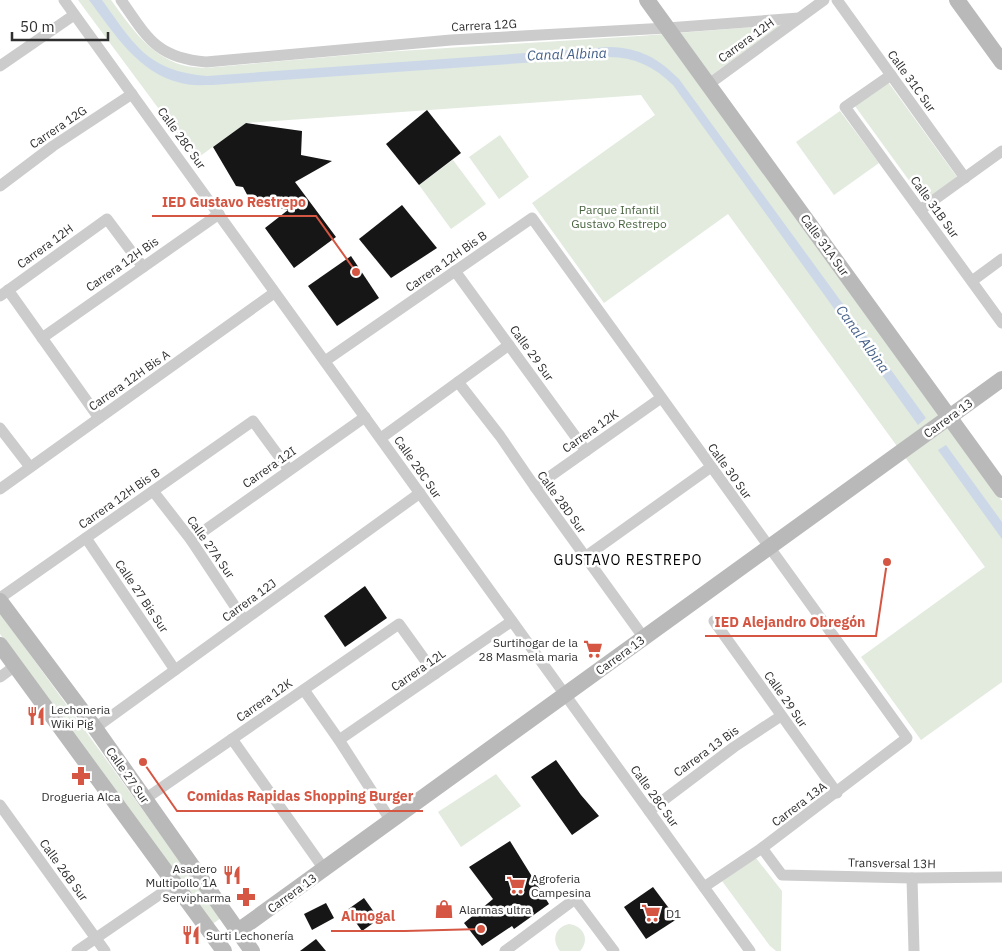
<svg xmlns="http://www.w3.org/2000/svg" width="1002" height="951" font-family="'IBM Plex Sans',sans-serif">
  <rect width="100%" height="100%" fill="#fff"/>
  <g fill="#e2ebde">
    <path d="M78,0h33c20,27 38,55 71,65 7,2 15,2 23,3l179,-16 255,-16 142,-11 -79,57 300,419v181l-81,58 -60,-83 124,-90 -257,-353 -124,89 -72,-100 123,-88 -14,-20 -395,28 -50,36z"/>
    <path d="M888,82l69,95 -33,24 -69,-95z"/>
    <path d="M840,111l39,52 -45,32 -38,-53z"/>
    <path d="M500,135l29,42 -30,22 -30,-42z"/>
    <path d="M453,160l33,44 -35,25 -32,-44z"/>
    <path d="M0,613l221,305 -10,7 -211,-291z"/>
    <path d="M496,774l25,32 -60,41 -23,-35z"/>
    <path d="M756,858l26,33 -1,60h-5l-6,-5 -48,-65z"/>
    <path d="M569,924c15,2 21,16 11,27h-20c-9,-11 -5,-24 9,-27z"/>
  </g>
  <g fill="#ccd8e8">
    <path d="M89,0h13c32,44 45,71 105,76l403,-29c30,1 48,11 69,32l247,339 -8,7 -245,-340c-18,-18 -39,-28 -64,-28l-397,28c-10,0 -21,1 -31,-2 -43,-10 -67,-50 -92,-83z"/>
    <path d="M946,445l56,77v17l-64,-89z"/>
  </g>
  <g fill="#161616">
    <path d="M427,110l34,43 -42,32 -33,-41z"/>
    <path d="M246,123l56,8 -1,24 31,6 -37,21 41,55 -42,31 -29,-40 23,-18 -37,-8 -8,-15 -7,-1 -23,-39z"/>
    <path d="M402,205l35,43 -46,30 -32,-39z"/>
    <path d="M351,256l28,42 -42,28 -29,-40z"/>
    <path d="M365,586l22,32 -42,29 -21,-31z"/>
    <path d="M556,760l25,35 18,21 -27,19 -41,-58z"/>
    <path d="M510,841l39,63 -35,25 -2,-3 -30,20 -18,-23 29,-24 -24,-32z"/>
    <path d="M653,887l24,32 -31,20 -22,-32z"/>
    <path d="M364,898l15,21 -17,12 -15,-21z"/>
    <path d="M326,903l8,15 -22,12 -8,-16z"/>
    <path d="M316,939l10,12h-26z"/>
  </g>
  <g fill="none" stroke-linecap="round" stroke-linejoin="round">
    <g stroke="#ccc" stroke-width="11">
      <path d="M64,0l686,951"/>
      <path d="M121,0c26,37 35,58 85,62l245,-22 216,-12 132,-10"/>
      <path d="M837,0l128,178"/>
      <path d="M0,66l74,-51"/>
      <path d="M891,75l-46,32 157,216"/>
      <path d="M709,84l115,-84"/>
      <path d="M0,186l53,-40 79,-52"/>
      <path d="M920,210l82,-59"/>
      <path d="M455,271l131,180"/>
      <path d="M972,281l30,-22"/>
      <path d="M8,290l91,128"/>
      <path d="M0,296l107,-77 36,48"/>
      <path d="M42,338l177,-124"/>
      <path d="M325,361l207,-143 375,520 -145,110 -58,39"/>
      <path d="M458,382l42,54 35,51 109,151"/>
      <path d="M0,428l30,39"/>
      <path d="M381,438l128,-93"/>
      <path d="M535,487l126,-89"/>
      <path d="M0,489l274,-196"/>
      <path d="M153,491l38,49 53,80"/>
      <path d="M86,538l89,132"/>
      <path d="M191,540l174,-123"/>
      <path d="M585,557l126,-90"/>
      <path d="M0,598l253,-177 36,49"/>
      <path d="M714,621l123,172"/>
      <path d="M0,677l15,-11"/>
      <path d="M304,690l35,50 52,81"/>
      <path d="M95,728l325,-235"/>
      <path d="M232,739l92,130"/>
      <path d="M339,740l173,-119"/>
      <path d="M145,799l254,-175 36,50"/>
      <path d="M0,805l105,146"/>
      <path d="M649,811l85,-64 47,-31"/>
      <path d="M762,848l20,27 130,3 90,-1"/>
      <path d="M912,878l2,73"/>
      <path d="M77,951l98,-67"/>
      <path d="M505,951l70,-52 39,52"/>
    </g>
    <g stroke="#b9b9b9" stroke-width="16">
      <path d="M647,0l355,490"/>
      <path d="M957,0l45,62"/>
      <path d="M0,601l95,127 157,223"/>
      <path d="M0,645l224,306"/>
      <path d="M238,931l764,-552"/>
    </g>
  </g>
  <defs>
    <g id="supermarket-bare" transform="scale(1.5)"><path d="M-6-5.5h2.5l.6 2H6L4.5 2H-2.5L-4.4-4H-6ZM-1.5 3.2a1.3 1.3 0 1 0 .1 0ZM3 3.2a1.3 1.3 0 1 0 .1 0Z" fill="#d45643" stroke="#fff" stroke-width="2.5" paint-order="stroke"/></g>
    <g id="restaurant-bare" transform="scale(1.5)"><path d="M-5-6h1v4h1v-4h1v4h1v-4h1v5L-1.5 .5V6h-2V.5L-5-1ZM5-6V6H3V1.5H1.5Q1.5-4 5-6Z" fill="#d45643" stroke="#fff" stroke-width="2.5" paint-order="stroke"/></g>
    <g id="pharmacy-bare" transform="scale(1.5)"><path d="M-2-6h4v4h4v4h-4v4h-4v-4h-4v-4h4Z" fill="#d45643" stroke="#fff" stroke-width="2.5" paint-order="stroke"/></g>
    <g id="shop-bare" transform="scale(1.5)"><path d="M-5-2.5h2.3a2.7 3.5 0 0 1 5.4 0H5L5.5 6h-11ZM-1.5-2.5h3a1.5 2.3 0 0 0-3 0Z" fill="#d45643" stroke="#fff" stroke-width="2.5" paint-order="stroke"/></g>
  </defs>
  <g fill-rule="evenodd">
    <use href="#supermarket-bare" x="593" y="649"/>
    <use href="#restaurant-bare" x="36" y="716"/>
    <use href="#pharmacy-bare" x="81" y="776"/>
    <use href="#restaurant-bare" x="232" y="875"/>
    <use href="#supermarket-bare" x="516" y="885"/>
    <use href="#pharmacy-bare" x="246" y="897"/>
    <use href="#shop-bare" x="444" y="909"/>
    <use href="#supermarket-bare" x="651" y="913"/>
    <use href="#restaurant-bare" x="191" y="935"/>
  </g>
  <g text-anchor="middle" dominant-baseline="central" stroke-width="5" stroke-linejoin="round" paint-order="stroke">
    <g font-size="12" fill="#2f2f2f" stroke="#fff">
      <text transform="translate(484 25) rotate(-3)">Carrera 12G</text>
      <text transform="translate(746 40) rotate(-36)">Carrera 12H</text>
      <text transform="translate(912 81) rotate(54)">Calle 31C Sur</text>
      <text transform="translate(58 127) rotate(-34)">Carrera 12G</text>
      <text transform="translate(182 138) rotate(54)">Calle 28C Sur</text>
      <text transform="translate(935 207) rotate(54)">Calle 31B Sur</text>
      <text transform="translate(825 245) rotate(54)">Calle 31A Sur</text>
      <text transform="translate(45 246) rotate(-36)">Carrera 12H</text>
      <text transform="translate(446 261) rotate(-35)">Carrera 12H Bis B</text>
      <text transform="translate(122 264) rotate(-35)">Carrera 12H Bis</text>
      <text transform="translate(532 353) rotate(54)">Calle 29 Sur</text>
      <text transform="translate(129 380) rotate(-35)">Carrera 12H Bis A</text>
      <text transform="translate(948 418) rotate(-36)">Carrera 13</text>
      <text transform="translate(590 431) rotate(-35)">Carrera 12K</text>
      <text transform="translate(269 467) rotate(-35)">Carrera 12I</text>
      <text transform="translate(418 467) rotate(55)">Calle 28C Sur</text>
      <text transform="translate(730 471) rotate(54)">Calle 30 Sur</text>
      <text transform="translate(119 498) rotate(-35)">Carrera 12H Bis B</text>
      <text transform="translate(562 502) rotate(54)">Calle 28D Sur</text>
      <text transform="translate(211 547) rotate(55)">Calle 27A Sur</text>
      <text transform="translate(142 596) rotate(56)">Calle 27 Bis Sur</text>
      <text transform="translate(249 600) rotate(-36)">Carrera 12J</text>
      <text transform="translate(620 655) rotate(-36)">Carrera 13</text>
      <text transform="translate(418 670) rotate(-35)">Carrera 12L</text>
      <text transform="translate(786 699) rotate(55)">Calle 29 Sur</text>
      <text transform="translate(264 700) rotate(-35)">Carrera 12K</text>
      <text transform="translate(706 751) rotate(-36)">Carrera 13 Bis</text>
      <text transform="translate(128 775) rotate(55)">Calle 27 Sur</text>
      <text transform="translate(655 796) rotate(54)">Calle 28C Sur</text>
      <text transform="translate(799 804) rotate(-37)">Carrera 13A</text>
      <text transform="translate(892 863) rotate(1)">Transversal 13H</text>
      <text transform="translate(64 870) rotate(54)">Calle 26B Sur</text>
      <text transform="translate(292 893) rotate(-36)">Carrera 13</text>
    </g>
    <g font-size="12" fill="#4a6641" stroke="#fff">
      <text x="619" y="209">Parque Infantil<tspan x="619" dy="14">Gustavo Restrepo</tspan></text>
    </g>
    <g font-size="12" fill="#2f2f2f" stroke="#fff" text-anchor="start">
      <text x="578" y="642" text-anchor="end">Surtihogar de la<tspan x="578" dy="14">28 Masmela maria</tspan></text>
      <text x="51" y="709">Lechoneria<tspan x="51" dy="14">Wiki Pig</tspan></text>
      <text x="81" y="796" text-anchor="middle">Drogueria Alca</text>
      <text x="217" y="868" text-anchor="end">Asadero<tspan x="217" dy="14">Multipollo 1A</tspan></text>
      <text x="531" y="878">Agroferia<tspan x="531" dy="14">Campesina</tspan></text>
      <text x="231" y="897" text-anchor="end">Servipharma</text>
      <text x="459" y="909">Alarmas ultra</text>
      <text x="666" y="913">D1</text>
      <text x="206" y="935">Surti Lechonería</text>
    </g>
    <g font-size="14" font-style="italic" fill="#456189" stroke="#fff">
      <text transform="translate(567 54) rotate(-2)">Canal Albina</text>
      <text transform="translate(863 339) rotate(54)">Canal Albina</text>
    </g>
    <g font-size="14" letter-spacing="1" fill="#000" stroke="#fff">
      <text x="628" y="560">GUSTAVO RESTREPO</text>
    </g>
  </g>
  <path fill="none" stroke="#d45643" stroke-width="2" d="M356 272L316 216H152M887 562L876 636H705M143 762L177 811H423M481 929L405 931H331"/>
  <g fill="#d45643" stroke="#fff" stroke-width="2">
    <circle cx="356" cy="272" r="5"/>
    <circle cx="887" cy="562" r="5"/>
    <circle cx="143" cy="762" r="5"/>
    <circle cx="481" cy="929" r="5"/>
  </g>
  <g font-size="14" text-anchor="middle" font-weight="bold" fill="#d45643" stroke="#fff" stroke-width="5" stroke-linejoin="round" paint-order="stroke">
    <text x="234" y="207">IED Gustavo Restrepo</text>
    <text x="790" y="627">IED Alejandro Obregón</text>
    <text x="300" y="801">Comidas Rapidas Shopping Burger</text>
    <text x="368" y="921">Almogal</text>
  </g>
  <path d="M12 32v8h96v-8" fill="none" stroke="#2f2f2f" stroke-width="2.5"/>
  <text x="20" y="32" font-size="15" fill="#2f2f2f" stroke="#ffffff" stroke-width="4" paint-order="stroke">50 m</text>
</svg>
